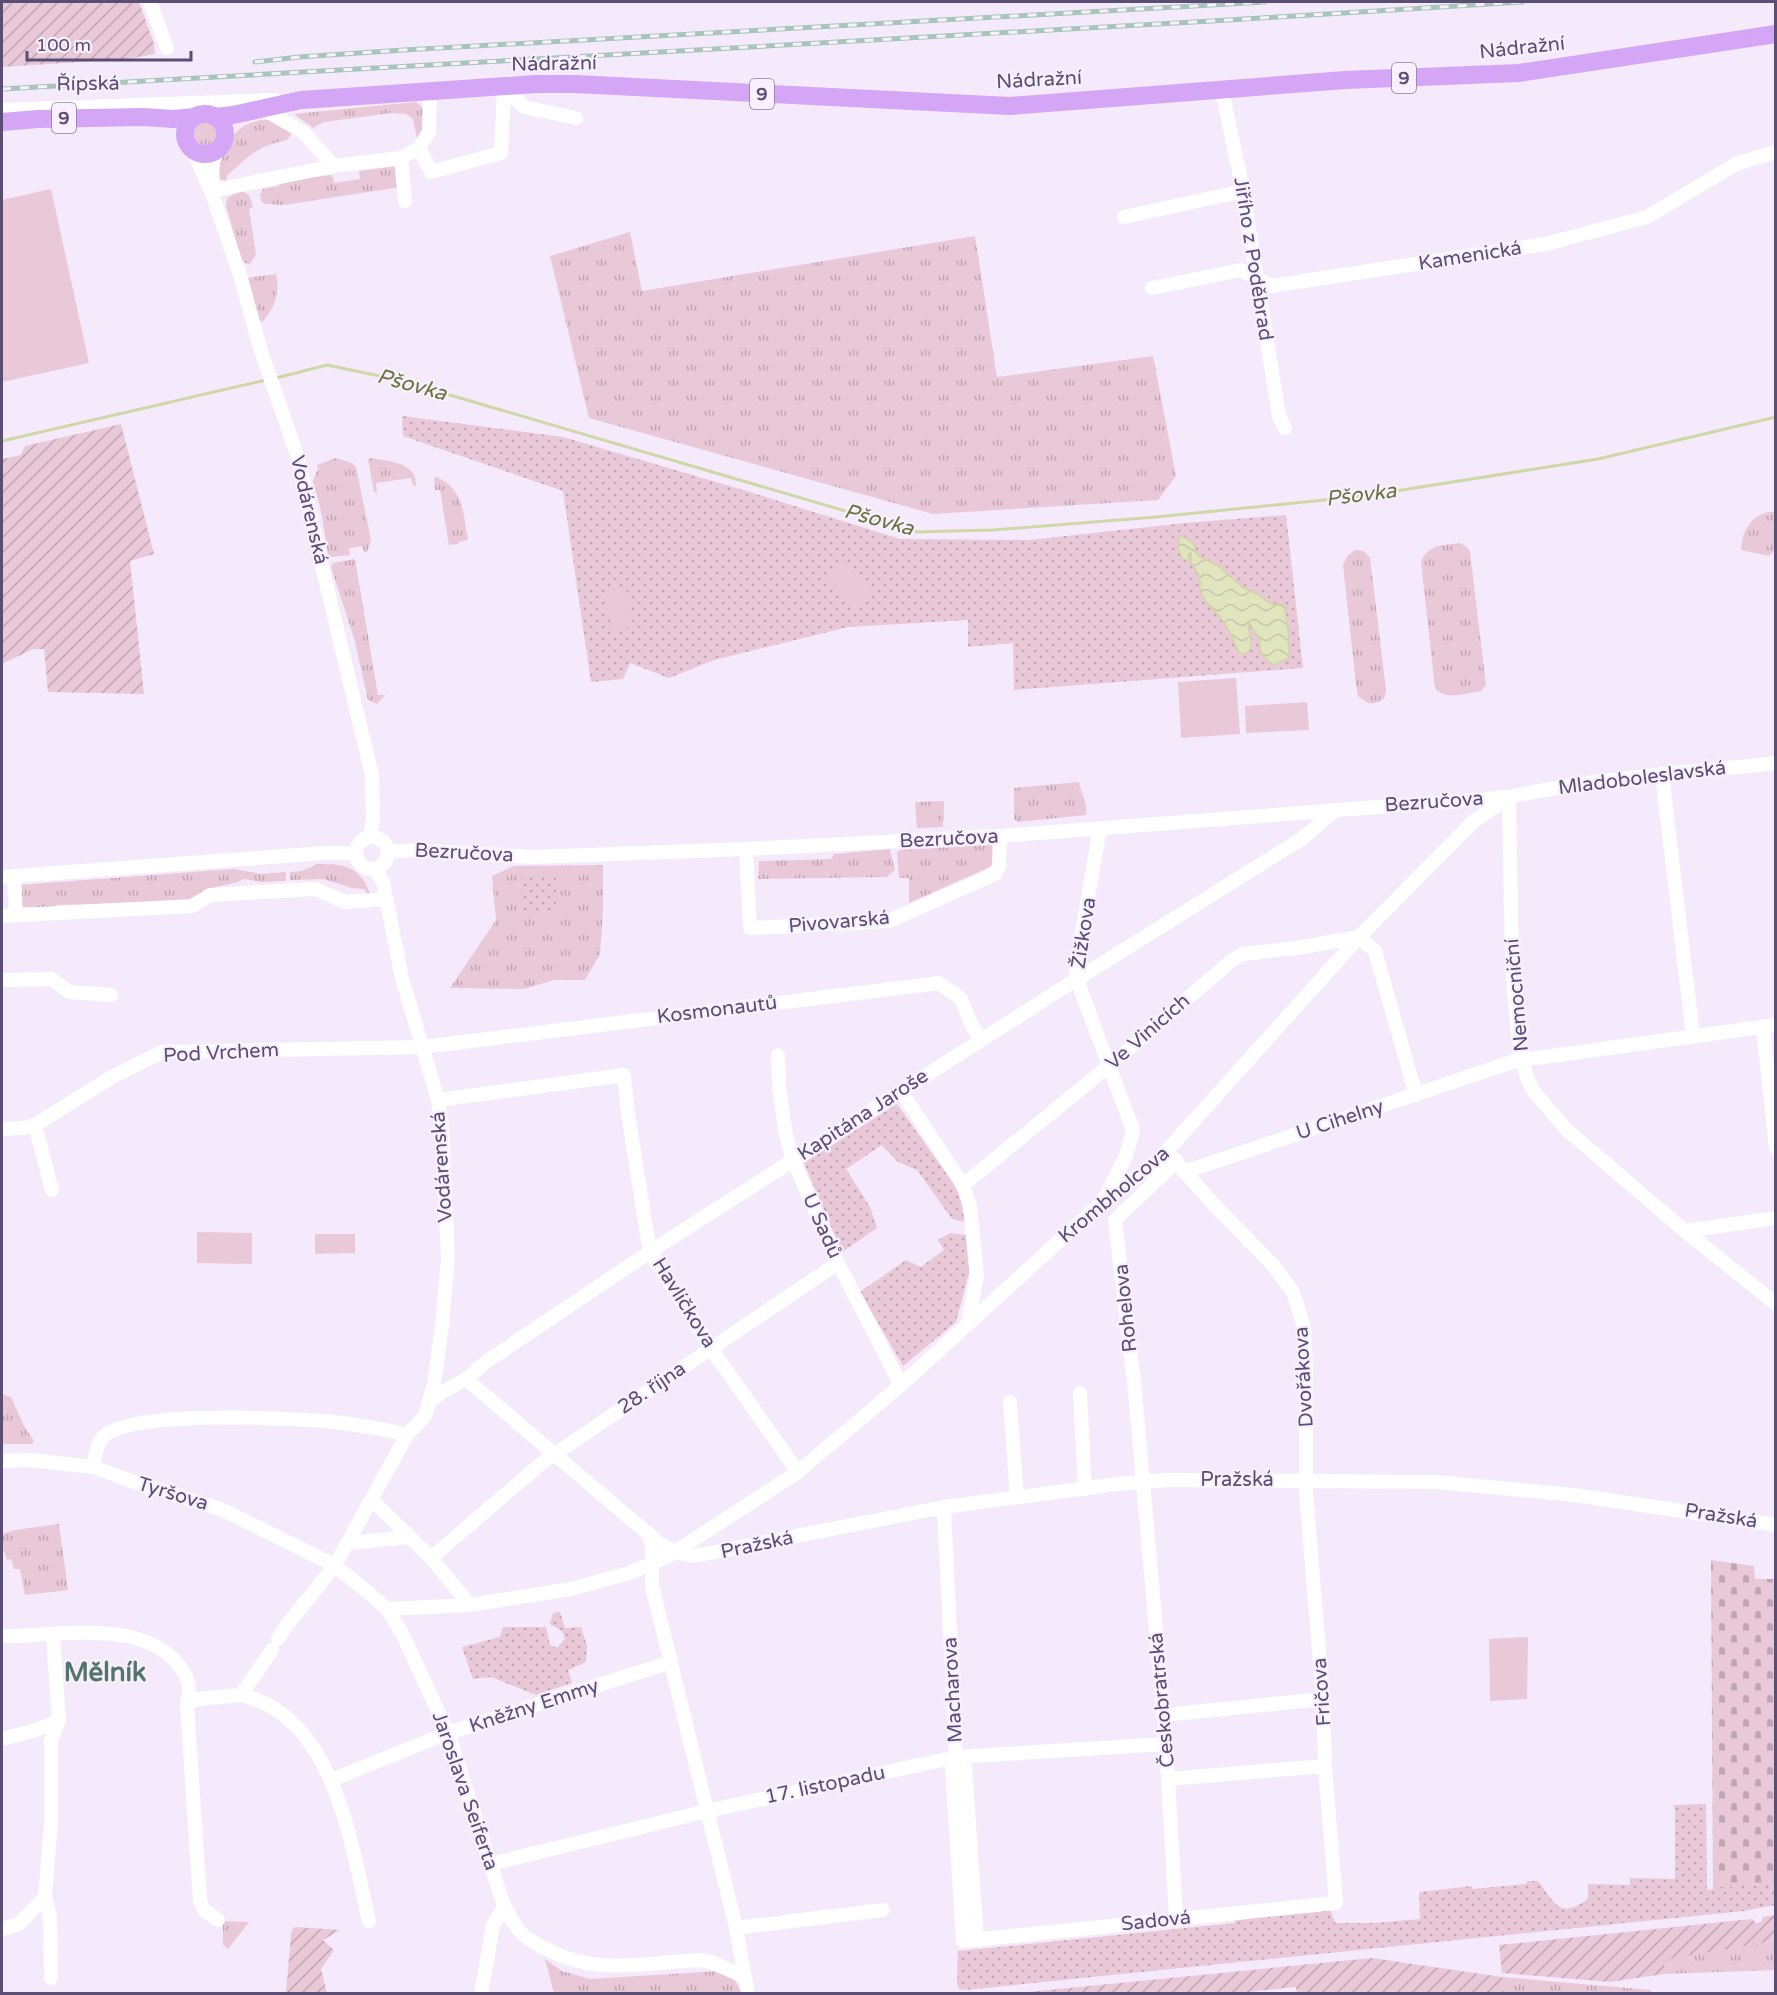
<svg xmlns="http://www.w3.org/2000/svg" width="1777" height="1995" font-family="'Varela Round',sans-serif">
  <defs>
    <pattern id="grass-tufts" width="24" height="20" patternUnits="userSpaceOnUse" patternTransform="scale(1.5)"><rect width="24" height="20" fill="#e9c8d7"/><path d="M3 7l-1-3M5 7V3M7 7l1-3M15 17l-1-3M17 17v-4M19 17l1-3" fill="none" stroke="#c0a5b3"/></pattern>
    <pattern id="cemetery-stones" width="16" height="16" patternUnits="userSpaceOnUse" patternTransform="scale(1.5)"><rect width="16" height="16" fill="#e9c8d7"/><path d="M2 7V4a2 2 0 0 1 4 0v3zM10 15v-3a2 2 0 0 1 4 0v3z" fill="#c0a5b3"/></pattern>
    <pattern id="park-dots" width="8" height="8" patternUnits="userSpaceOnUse" patternTransform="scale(1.5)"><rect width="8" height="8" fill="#e9c8d7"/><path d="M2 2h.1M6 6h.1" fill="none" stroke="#c0a5b3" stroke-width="1.8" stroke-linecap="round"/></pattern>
    <pattern id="garden-furrows" width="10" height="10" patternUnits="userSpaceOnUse" patternTransform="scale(1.5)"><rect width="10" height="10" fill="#e9c8d7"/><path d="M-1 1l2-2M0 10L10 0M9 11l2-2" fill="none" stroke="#c0a5b3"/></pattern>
    <pattern id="water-waves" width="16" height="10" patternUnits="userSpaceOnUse" patternTransform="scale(1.5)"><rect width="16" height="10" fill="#e1e5be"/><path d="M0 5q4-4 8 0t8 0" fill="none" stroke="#c3c6a7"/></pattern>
  </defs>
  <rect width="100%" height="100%" fill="#f4eafc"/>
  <g fill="url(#grass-tufts)">
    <path d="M416,102l7,6 1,20 -4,9 -3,1 -4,-19 -7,-5 -15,-1 -67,9 -11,6 -19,-14z"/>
    <path d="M269,120l25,11 -7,9c-29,6 -39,16 -60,36l-1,5 -6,-2c-3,-9 -1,-14 2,-23 7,-22 23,-37 47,-36z"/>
    <circle cx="205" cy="134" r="11"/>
    <path d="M399,166l2,21 -117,18 -19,-1 -4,-3 -1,-7 3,-5 15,-3 4,-5 50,-6 2,8 26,-4 -1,-8z"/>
    <path d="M242,191l7,4 4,12 -4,2 7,46 -7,10 -7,-4 -16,-55 2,-9z"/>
    <path d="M630,232l12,59 333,-55 22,141 156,-21 23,120 -18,24 -225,14 -344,-96 -39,-162z"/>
    <path d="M276,274c4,19 -1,34 -14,48l-3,-2 -12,-42z"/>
    <path d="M336,458l16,5 4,4 15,73 -4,12h-3l-2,-6 -13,2 1,7 -19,2 -3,-3 -7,-43 -8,-30 5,-12 -1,-4z"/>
    <path d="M370,458c19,3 47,4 46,28h-3l-2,-8 -35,5 1,10 -3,-1 -6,-32z"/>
    <path d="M436,477c28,11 27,37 32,63l-10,2v2l-9,1 -9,-55h-5l-1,-12z"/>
    <path d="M1769,512h6v38l-6,6 -28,-6c1,-19 10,-35 28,-38z"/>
    <path d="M1460,543l7,4 3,5 16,133 -5,6c-15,2 -35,10 -46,-3l-14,-126c8,-19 21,-16 39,-19z"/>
    <path d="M1355,550l9,1 6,7 16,132 -2,9c-11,7 -17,5 -26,-3l-2,-12 -13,-119 5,-10z"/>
    <path d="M355,559l23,136h7l-8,9 -9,-4 -14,-62 -23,-71 2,-4z"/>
    <path d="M1079,782c2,12 9,20 7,33l-68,7 -4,-3v-31z"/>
    <path d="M944,801l-1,26 -26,1 -2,-26z"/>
    <path d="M992,845l2,13 -2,8 -83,37v-25h-10l-2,-26 3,-2z"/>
    <path d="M890,849l5,21 -8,7 -129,2 1,-18 72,-2 3,-5z"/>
    <path d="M318,864c27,0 41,2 52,29l-3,1 -3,-5 -12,-1 -29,-9 -33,1v-8l12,-1z"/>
    <path d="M603,865v44l-3,45 -15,26h-31l-30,9 -74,-1 46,-68 -4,-44 21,-10z"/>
    <path d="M233,869l28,5 25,-2v9l-25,1 -17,-3 -6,3 -30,7 -18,12 -134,4 -1,3 -37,-1 1,-22z"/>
    <path d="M2,1394l9,3 13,29 10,15 -2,3h-29z"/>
    <path d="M59,1524l9,66 -43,5 -5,-26h-6l-3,-10 -4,1 -5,-14v-12l13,-4z"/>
    <path d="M223,1921l26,1 -21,27 -5,-4z"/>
    <path d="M1775,1941v29l-111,4 -1,-14z"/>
    <path d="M545,1959l17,12 28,8 130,-8 14,8 8,14h-188z"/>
    <path d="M1502,1977l149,13v3h-147z"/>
  </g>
  <path fill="url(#cemetery-stones)" d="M1711,1560l43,6 1,13h21l-1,302 -62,9z"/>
  <g fill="url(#park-dots)">
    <path d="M402,416l161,21 187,55 150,47 129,1 156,-17 101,-8 17,153 -289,22 -1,-47 -45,4v-27l-120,7 -134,33 -45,18 -39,-15 -7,16 -32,3 -28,-191 -160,-55z"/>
    <path d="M520,875h36v36l-35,1z"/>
    <path d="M897,1104l56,79 7,13 5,26 -13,-3 -35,-49 -19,-8 -16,-17 -36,24 24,38 7,21 -35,24 -38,-89z"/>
    <path d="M950,1233l16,2 3,38 -13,49 -53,44 -43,-74 46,-32 15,7 23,-17 -6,-10z"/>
    <path d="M560,1612l5,16 16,-1 6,19 -1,16 -18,8 4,13 -36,12 -45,-18 -18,2 -11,-32 38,-10 3,-10h43l4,18 7,3 8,-9 -3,-8 -12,-7 3,-11z"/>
    <path d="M1706,1804l1,86 68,-9v24l-31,6 -779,79 -6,-1 -2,-5 1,-33 277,-28v-4l95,-10 5,14h40l45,-4 -1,-27 53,-6v3l55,-5v-3h11c17,22 21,39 50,18v-15l42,1v-7l45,1v-69l-2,-5z"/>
  </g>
  <g fill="url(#garden-furrows)">
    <path d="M2,2h137l15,42 1,10 -27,5 -126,8z"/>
    <path d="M121,424l33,130 -24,7 14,133 -96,-2 -4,-43h-11l-31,15v-205l19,-4 4,-9z"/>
    <path d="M1775,1915v26l-111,19v14l-54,8 -108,-9 -3,-28 253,-26 4,4 5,-1 2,-5z"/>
    <path d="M296,1927l44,3 -17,10 11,10 -13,19 6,24 -39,1 -2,-2 5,-58 2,-6z"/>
    <path d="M1372,1958l130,19 2,16 -207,1 -1,-7 -67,7 -211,-1z"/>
  </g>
  <g fill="#e9c8d7">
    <path d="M51,189l38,174 -87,19v-182z"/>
    <path d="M844,564l30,29 -18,18 -30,-29z"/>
    <path d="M626,588l7,38 -21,4 -7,-38z"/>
    <path d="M1236,678l4,56 -59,4 -3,-56z"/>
    <path d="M1307,702l2,28 -63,3 -1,-27z"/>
    <path d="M197,1232l55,1v31l-55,-1z"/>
    <path d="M315,1234h40v19l-40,1z"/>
    <path d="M1528,1637l-1,62 -37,2 -1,-62z"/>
  </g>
  <path fill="url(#water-waves)" stroke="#d0d6a5" stroke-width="1.5" d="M1183,536l10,8 5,12 19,9 25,22 17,8 11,9h14l4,25 1,29 -16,7 -12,-11 -2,-16 -10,-15 -1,4 3,13 -1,10 -5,4 -6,-1 -9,-21 -9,-14 -12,-12 -8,-13 -2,-18 -8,-13v-9h-2l-1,8 -5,-2 -5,-10 1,-10z"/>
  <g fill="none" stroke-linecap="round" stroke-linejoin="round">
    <g stroke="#d0d6a5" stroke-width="3">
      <path d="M276,378l51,-13 72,15 518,152 76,-2 163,-13 208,-21 234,-37 178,-42"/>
      <path d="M2,441l264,-61"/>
    </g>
    <g stroke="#fff" stroke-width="14">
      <path d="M150,2l17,46"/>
      <path d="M504,87l20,20 52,11"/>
      <path d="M1222,90l21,101 36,225 6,12"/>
      <path d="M263,109l40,23 31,34"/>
      <path d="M2,110l273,-10"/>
      <path d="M419,148l12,24 70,-19 3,-66"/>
      <path d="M192,149l19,42 29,84 21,76 37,107 23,104 51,213 1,44 -3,17"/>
      <path d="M401,158l4,43"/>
      <path d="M212,185l1,-24 7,-15"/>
      <path d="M211,191l123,-25 67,-8 18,-10 10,-16 1,-41"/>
      <path d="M1124,217l119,-26"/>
      <path d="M1152,288l89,-18 30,16 275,-42 101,-27 91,-54 38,-11"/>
      <path d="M1662,774l31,262"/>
      <path d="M1509,797l3,168 7,83 8,30 8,15 32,37 118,101 91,73"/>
      <path d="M1100,828l-24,140 1,12 56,150 -7,26 -21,41"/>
      <circle cx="372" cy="853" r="16"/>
      <path d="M746,849l4,79 139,-7 106,-47 4,-8 1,-30"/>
      <path d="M389,852l23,-2 122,7 212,-8 254,-13 509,-39c87,-19 178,-24 267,-34"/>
      <path d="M2,877l323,-24h31"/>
      <path d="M14,877l2,38"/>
      <path d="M2,916l190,-10 18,-11 105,-6 30,13 42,-3"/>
      <path d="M2,980l50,-1 17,13 42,3"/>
      <path d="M1763,1027l13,121"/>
      <path d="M778,1055l1,32 7,48 7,25 45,103 63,122"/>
      <path d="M901,1091l62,94 7,21 7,69 -9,48 3,-2"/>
      <path d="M438,1100l186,-25 4,38 20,128 7,19 62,97 81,115"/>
      <path d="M35,1125l17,65"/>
      <path d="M2,1129l21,-1 12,-3 77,-48 50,-25 261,-5 516,-64 22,16 9,22 10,19"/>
      <path d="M1184,1172l337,-113 15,-1 240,-33"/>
      <path d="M963,1185l147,-120 121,-104 12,-7 54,-6 62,-11 16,14 41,144"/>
      <path d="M1685,1231l91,-13"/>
      <path d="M466,1379l193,164 16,9 19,4 250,-49 181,-24 44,-3 267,2 138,13 202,30"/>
      <path d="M1080,1393l5,96"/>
      <path d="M429,1402l10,-8 27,-15 20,-17 165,-111 415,-265 237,-148 31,-27"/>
      <path d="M1010,1402l7,95"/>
      <path d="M2,1461l29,-1 62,7 50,18 80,25 111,55 36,29 17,15 15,24 46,100 56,173c5,8 9,17 15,24 8,10 20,16 31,21 51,25 97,11 151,9l10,2 32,14"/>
      <path d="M93,1467c2,-9 3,-23 10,-30 27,-27 182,-19 222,-16 28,3 55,7 82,14"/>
      <path d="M372,1500l59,58 39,47"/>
      <path d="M944,1507l12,250 9,8 12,175"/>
      <path d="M648,1533l4,13v40l84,342 12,66"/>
      <path d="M348,1543l61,-6"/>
      <path d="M340,1556l67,-121 18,-19 9,-32 8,-58 6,-68 -6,-131 -4,-27 -36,-122 -19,-96 -8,-13"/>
      <path d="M431,1558l112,-96 295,-199"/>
      <path d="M387,1609l83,-4 101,-16 58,-16 38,-16 131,-85 103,-87 201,-183 52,-37 205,-228 115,-116 35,-24"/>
      <path d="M2,1636c53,1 138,-19 177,29 10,13 12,23 8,39l13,196 4,10 14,10"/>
      <path d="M278,1639l8,-13 43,-53"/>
      <path d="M241,1695c93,20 110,148 128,226"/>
      <path d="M187,1704l11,-5 43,-4 31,-45"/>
      <path d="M1163,1715l160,-16"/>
      <path d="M2,1739l34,-9 23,-9"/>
      <path d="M956,1757l-4,9 11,175 373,-38 -11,-137 -2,-67 -17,-206v-127l-2,-39 -11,-35 -20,-27 -53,-54 -53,-59"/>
      <path d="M1168,1779l157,-13"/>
      <path d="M331,1780l117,-47 223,-71"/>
      <path d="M491,1864l216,-53 249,-54 210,-13"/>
      <path d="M1176,1918l-10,-174 -31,-353 -20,-171 62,-59"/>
      <path d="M736,1928l147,-18"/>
      <path d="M2,1929l17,-5 26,-27"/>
      <path d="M51,1978l-1,-62 -5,-19 6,-74v-82l8,-20 -6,-86"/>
      <path d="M481,1994l12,-68 11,-20"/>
    </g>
    <g stroke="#d5a6f6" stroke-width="18">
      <circle cx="205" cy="134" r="20"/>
      <path d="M215,117l18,-2 68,-15 235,-16h39l435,22 335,-26 174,-7 257,-39"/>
      <path d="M2,122l36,-3 105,-2 30,2 21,-2"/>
    </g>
    <g stroke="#a7c6b7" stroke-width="5">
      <g id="rail">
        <path d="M255,62l44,-5 105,-7 861,-48"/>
        <path d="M2,89l1227,-69 293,-18"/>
      </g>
    </g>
    <use href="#rail" stroke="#f8f0fe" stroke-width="3" stroke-dasharray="9" stroke-linecap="butt"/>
  </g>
  <g text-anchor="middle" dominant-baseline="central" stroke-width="4.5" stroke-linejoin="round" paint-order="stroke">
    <g fill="#f8f0fe" stroke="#897f9e" stroke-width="1.5">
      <rect x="1392" y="63" width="24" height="30" rx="4.5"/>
      <rect x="750" y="79" width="24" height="30" rx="4.5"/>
      <rect x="52" y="103" width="24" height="30" rx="4.5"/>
    </g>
    <g font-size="18" font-weight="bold" fill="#5a4e75">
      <text x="1404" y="78">9</text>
      <text x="762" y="94">9</text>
      <text x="64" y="118">9</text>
    </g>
    <g font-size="20" fill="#5a4e75" stroke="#f8f0fe">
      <text transform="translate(1522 48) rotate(-6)">Nádražní</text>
      <text transform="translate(554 64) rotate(-1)">Nádražní</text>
      <text transform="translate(1039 80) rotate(-3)">Nádražní</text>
      <text transform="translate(88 84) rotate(-1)">Řípská</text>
      <text transform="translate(1470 256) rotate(-9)">Kamenická</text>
      <text transform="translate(1253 259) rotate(81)">Jiřího z Poděbrad</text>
      <text transform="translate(309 510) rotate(77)">Vodárenská</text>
      <text transform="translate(1642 778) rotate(-7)">Mladoboleslavská</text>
      <text transform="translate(1434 802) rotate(-4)">Bezručova</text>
      <text transform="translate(949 839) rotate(-3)">Bezručova</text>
      <text transform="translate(464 853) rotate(3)">Bezručova</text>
      <text transform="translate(839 922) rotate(-5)">Pivovarská</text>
      <text transform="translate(1084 933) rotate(-81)">Žižkova</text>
      <text transform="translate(1517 995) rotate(-95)">Nemocniční</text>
      <text transform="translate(717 1010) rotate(-7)">Kosmonautů</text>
      <text transform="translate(1148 1032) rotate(-41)">Ve Vinicích</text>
      <text transform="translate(221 1053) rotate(-3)">Pod Vrchem</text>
      <text transform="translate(863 1115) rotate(-33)">Kapitána Jaroše</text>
      <text transform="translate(1340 1120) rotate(-18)">U Cihelny</text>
      <text transform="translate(442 1167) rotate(-94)">Vodárenská</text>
      <text transform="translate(1114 1195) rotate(-40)">Krombholcova</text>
      <text transform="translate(822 1226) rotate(66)">U Sadů</text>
      <text transform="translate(684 1303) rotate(58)">Havlíčkova</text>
      <text transform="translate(1126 1308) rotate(-96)">Rohelova</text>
      <text transform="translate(1304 1377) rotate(-93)">Dvořákova</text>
      <text transform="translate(652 1388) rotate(-34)">28. října</text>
      <text x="1237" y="1480">Pražská</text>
      <text transform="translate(173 1494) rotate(17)">Tyršova</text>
      <text transform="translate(1721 1516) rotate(9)">Pražská</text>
      <text transform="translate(757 1545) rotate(-12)">Pražská</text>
      <text transform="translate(953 1690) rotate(-93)">Macharova</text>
      <text transform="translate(1322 1692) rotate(-94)">Fričova</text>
      <text transform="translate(1162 1700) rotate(-95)">Českobratrská</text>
      <text transform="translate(534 1706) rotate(-18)">Kněžny Emmy</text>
      <text transform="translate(825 1785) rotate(-12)">17. listopadu</text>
      <text transform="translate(465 1791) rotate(71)">Jaroslava Seiferta</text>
      <text transform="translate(1156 1921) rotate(-6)">Sadová</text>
    </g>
    <g font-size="21" font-style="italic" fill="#6c723e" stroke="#f8f0fe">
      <text transform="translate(412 385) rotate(15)">Pšovka</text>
      <text transform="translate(1361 495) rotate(-7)">Pšovka</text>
      <text transform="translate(879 520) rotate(15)">Pšovka</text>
    </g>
    <g font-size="26" font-weight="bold" fill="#54766a" stroke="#f8f0fe">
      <text x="105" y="1672">Mělník</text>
    </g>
  </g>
  <rect width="1777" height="1995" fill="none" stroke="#5a4e75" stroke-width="6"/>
  <path d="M27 51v9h164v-9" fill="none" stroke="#5a4e75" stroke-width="3"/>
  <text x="36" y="51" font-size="18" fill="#5a4e75" stroke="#f8f0fe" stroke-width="4.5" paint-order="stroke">100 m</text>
</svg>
